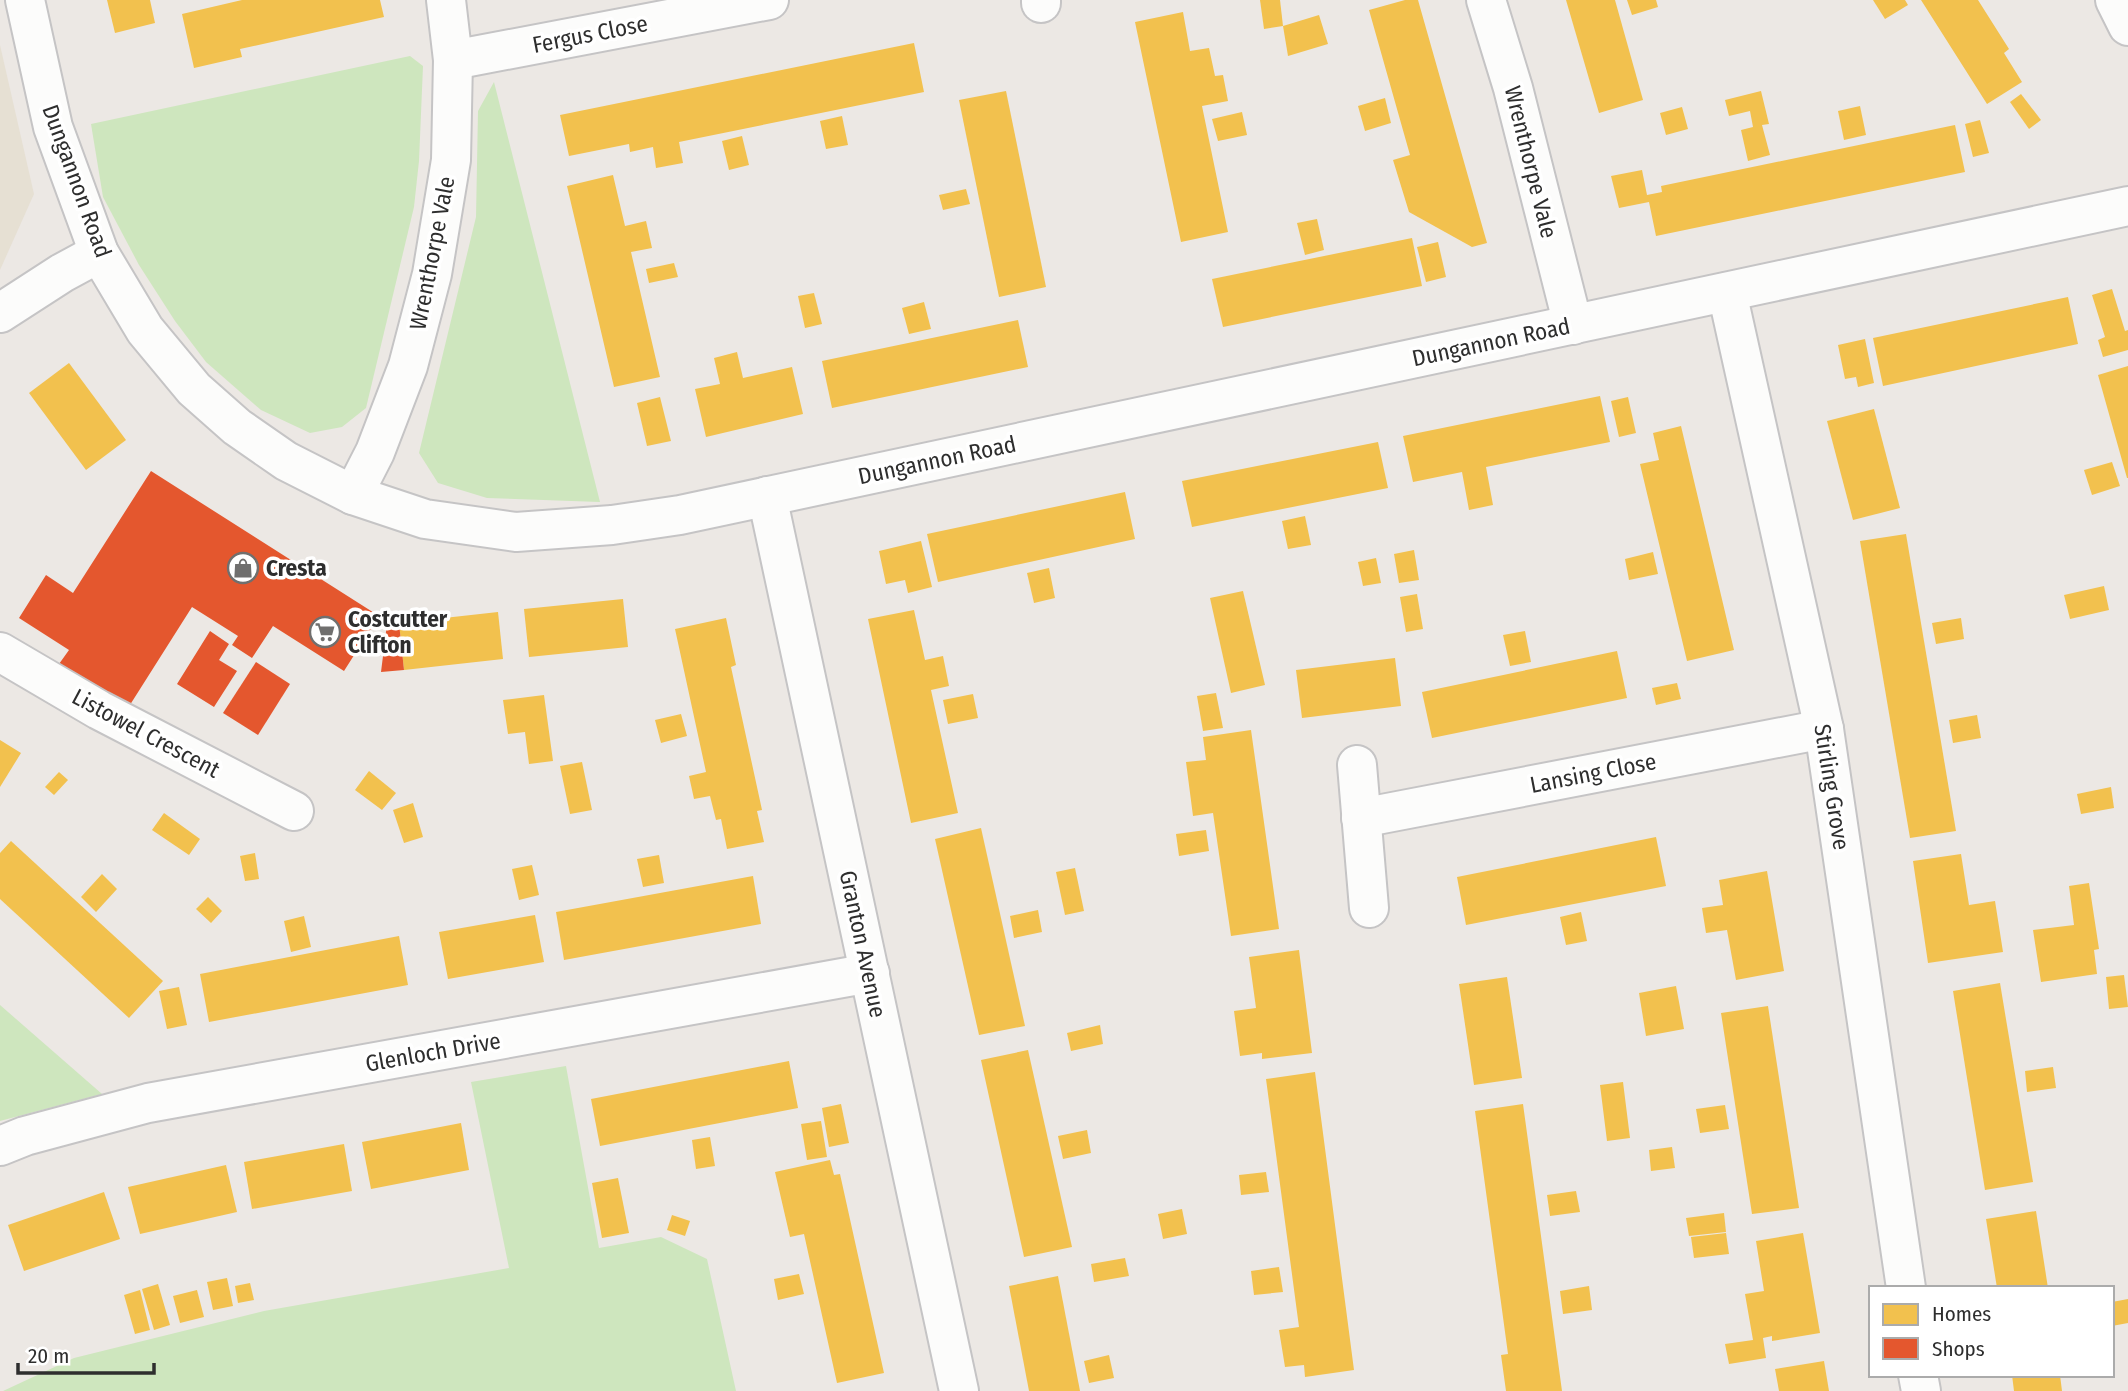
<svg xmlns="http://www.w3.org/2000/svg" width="2128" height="1391" font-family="'Fira Sans Condensed',sans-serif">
  <rect width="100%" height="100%" fill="#ece8e4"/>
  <path fill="#e6e0d3" d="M0,45l34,149 -34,76z"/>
  <g fill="#cee6be">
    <path d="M410,56l13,10 -4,95 -5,46 -48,201 -24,19 -32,6 -49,-23 -55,-48 -31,-41 -36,-56 -36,-68 -12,-73z"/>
    <path d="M494,82l106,420 -113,-4 -49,-15 -19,-30 57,-236 2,-106z"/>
    <path d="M0,1005l102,89 -102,27z"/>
    <path d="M566,1066l33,182 62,-11 46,22 29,132h-733l71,-33 190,-47 245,-43 -38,-186z"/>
  </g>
  <g fill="#f2c14e">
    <path d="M107,0h43l5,23 -40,10z"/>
    <path d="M242,0h138l4,17 -144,32 2,8 -48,11 -12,-54z"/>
    <path d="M1260,0h20l3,26 -19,3z"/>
    <path d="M1405,0h13l69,243 -15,4 -63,-35 -16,-52 17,-5 -41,-145z"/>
    <path d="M1566,0h49l28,100 -44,13z"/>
    <path d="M1627,0h29l2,7 -26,8z"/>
    <path d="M1873,0h32l3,5 -23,14z"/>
    <path d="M1921,0h57l31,49 -5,4 18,29 -35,22z"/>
    <path d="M1183,12l7,39 19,-3 6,28 8,-1 5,26 -26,5 26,126 -47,10 -46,-220z"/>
    <path d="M1319,15l9,29 -40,12 -5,-30z"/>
    <path d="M914,43l10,49 -245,50 4,21 -27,5 -3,-21 -23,5 -1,-8 -60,12 -9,-41z"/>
    <path d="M1006,91l40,196 -47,10 -40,-197z"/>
    <path d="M1761,91l8,33 -7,1 8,30 -22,6 -7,-31 12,-3 -3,-16 -21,5 -4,-16z"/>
    <path d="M2021,94l20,26 -12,9 -19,-27z"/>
    <path d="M1385,98l6,25 -26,8 -7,-25z"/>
    <path d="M1860,106l6,29 -22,5 -6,-29z"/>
    <path d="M1682,107l6,22 -22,6 -6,-22z"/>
    <path d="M1242,112l5,23 -29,6 -6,-22z"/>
    <path d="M842,116l6,29 -22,4 -6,-28z"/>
    <path d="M1980,120l9,33 -16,4 -8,-33z"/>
    <path d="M1955,125l10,47 -309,64 -7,-34 -30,6 -8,-32 31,-6 5,25 15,-3 -1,-6z"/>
    <path d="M742,136l7,29 -20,5 -7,-29z"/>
    <path d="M613,175l12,51 21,-5 6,27 -21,4 29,125 -46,10 -47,-201z"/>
    <path d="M966,189l4,15 -27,6 -4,-15z"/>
    <path d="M1317,219l7,31 -19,5 -8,-32z"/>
    <path d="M1412,238l10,48 -199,41 -11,-48z"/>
    <path d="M1438,242l8,35 -20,5 -9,-35z"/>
    <path d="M674,263l4,14 -29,6 -3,-14z"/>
    <path d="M2112,289l13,42 3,-1v20l-25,7 -5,-17 7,-3 -13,-42z"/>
    <path d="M814,293l8,31 -17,4 -7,-32z"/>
    <path d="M2068,297l10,47 -195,42 -10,-48z"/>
    <path d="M924,302l7,27 -22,5 -7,-26z"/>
    <path d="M1018,320l10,47 -196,41 -10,-47z"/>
    <path d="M1865,339l9,44 -16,4 -2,-10 -11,2 -7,-34z"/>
    <path d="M737,352l6,26 49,-11 11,47 -97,23 -11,-48 25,-5 -6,-26z"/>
    <path d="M69,363l57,77 -40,30 -57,-77z"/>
    <path d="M2128,366v112h-1l-29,-103z"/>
    <path d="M1600,396l10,46 -124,25 7,38 -24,5 -7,-38 -49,10 -10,-46z"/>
    <path d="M660,397l11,44 -24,5 -10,-43z"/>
    <path d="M1628,397l8,36 -17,4 -8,-36z"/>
    <path d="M1874,409l26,99 -47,12 -26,-99z"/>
    <path d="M1681,426l53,224 -47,11 -47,-197 19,-4 -6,-27z"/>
    <path d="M1378,442l10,46 -196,39 -10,-46z"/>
    <path d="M2112,462l8,24 -28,9 -8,-25z"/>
    <path d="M1125,492l10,47 -197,43 -11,-48z"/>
    <path d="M1305,516l6,29 -23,4 -6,-28z"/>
    <path d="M1906,534l50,297 -46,7 -50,-297z"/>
    <path d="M921,541l11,46 -24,6 -3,-13 -19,4 -7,-33z"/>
    <path d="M1414,550l5,30 -20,3 -5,-29z"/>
    <path d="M1653,552l5,22 -29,6 -4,-21z"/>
    <path d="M1376,558l5,25 -18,3 -5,-24z"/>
    <path d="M1049,568l6,30 -21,5 -7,-30z"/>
    <path d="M2104,586l5,24 -39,9 -6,-24z"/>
    <path d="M1243,591l22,94 -34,8 -21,-95z"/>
    <path d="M1417,594l6,35 -17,3 -6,-35z"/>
    <path d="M623,599l5,48 -99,10 -5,-48z"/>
    <path d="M914,610l11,50 18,-4 6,30 -18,4 27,123 -47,10 -43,-204z"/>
    <path d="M498,612l5,47 -99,11 -5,-47z"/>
    <path d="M726,618l10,47 -5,2 31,143 -5,1 7,31 -37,7 -6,-30 -5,1 -6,-24 -16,3 -5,-23 17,-4 -31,-143z"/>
    <path d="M1961,618l3,21 -28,5 -4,-21z"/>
    <path d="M1525,631l6,31 -21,4 -7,-31z"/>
    <path d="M1617,651l10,47 -195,40 -10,-46z"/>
    <path d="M1395,658l6,48 -99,12 -6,-48z"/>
    <path d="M1677,683l4,16 -25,6 -4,-17z"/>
    <path d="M1216,693l7,35 -20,3 -6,-35z"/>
    <path d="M973,694l5,24 -30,6 -5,-24z"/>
    <path d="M544,695l9,66 -24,3 -4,-32 -17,2 -5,-34z"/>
    <path d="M681,714l6,22 -26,7 -6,-23z"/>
    <path d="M1977,715l4,23 -28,5 -4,-23z"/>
    <path d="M1251,730l28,199 -48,7 -18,-123 -20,3 -7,-54 20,-2 -3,-23z"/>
    <path d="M0,740l21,13 -21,34z"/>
    <path d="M582,762l10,48 -22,4 -10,-48z"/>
    <path d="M369,771l27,22 -14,17 -27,-20z"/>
    <path d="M59,772l9,8 -14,15 -9,-8z"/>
    <path d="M2111,787l3,21 -33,6 -4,-20z"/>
    <path d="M413,803l10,34 -19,6 -11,-33z"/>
    <path d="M164,813l36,26 -11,16 -37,-25z"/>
    <path d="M981,828l44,198 -46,9 -44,-196z"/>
    <path d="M1206,830l3,21 -30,5 -3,-22z"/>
    <path d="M1656,837l10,49 -200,39 -9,-48z"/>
    <path d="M11,841l152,140 -34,37 -129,-119v-46z"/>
    <path d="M255,853l4,26 -14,2 -5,-25z"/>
    <path d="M1961,854l8,51 26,-4 8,51 -75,11 -15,-102z"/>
    <path d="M659,855l5,28 -21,4 -6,-28z"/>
    <path d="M532,865l7,30 -20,5 -7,-31z"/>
    <path d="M1075,868l9,43 -19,4 -9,-43z"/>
    <path d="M1767,871l17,100 -48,9 -9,-50 -21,3 -4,-25 21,-3 -4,-25z"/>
    <path d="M102,874l15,15 -21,23 -15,-15z"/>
    <path d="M753,876l8,48 -197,36 -8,-48z"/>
    <path d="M2089,883l10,66 -5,1 3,24 -56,8 -8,-52 41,-5 -5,-39z"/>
    <path d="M208,897l14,14 -11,12 -15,-14z"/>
    <path d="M1038,910l4,22 -28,6 -4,-22z"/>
    <path d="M1581,912l6,29 -21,4 -6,-28z"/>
    <path d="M535,915l9,47 -96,17 -9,-47z"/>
    <path d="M304,916l7,31 -20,5 -7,-31z"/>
    <path d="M399,936l9,49 -199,37 -9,-48z"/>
    <path d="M1299,950l13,103 -50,6v-6l-22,3 -6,-45 22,-3 -7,-51z"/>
    <path d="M2124,975l4,32 -19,2 -3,-32z"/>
    <path d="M1507,977l15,101 -48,7 -15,-101z"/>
    <path d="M2000,983l33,199 -48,8 -32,-199z"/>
    <path d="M1676,986l8,43 -38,7 -7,-43z"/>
    <path d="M179,987l8,38 -20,4 -8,-38z"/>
    <path d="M1768,1006l31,202 -47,6 -31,-201z"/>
    <path d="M1100,1025l3,19 -32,7 -4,-18z"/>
    <path d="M1028,1050l44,197 -48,10 -43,-197z"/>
    <path d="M789,1061l9,47 -198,38 -9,-47z"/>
    <path d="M2053,1067l3,21 -29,4 -2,-21z"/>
    <path d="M1315,1072l39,298 -49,7 -1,-12 -19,2 -6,-37 20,-3 -33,-248z"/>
    <path d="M1623,1082l7,56 -23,3 -7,-56z"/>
    <path d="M841,1104l8,39 -20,4 -7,-39z"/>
    <path d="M1523,1104l21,154 18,133h-56l-5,-36 7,-1 -33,-243z"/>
    <path d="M1725,1105l4,24 -29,4 -4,-24z"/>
    <path d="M821,1121l6,36 -20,3 -6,-36z"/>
    <path d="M461,1123l8,47 -98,19 -9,-47z"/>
    <path d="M1087,1130l4,23 -28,6 -5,-23z"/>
    <path d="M710,1137l5,29 -19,3 -4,-29z"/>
    <path d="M344,1144l8,47 -100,18 -8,-47z"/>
    <path d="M1672,1147l3,21 -24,3 -2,-21z"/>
    <path d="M830,1160l4,15 6,-1 44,199 -47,10 -33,-149 -14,3 -15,-65z"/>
    <path d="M226,1165l11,47 -97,22 -12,-47z"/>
    <path d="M1266,1172l3,20 -28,3 -2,-20z"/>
    <path d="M618,1178l11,55 -27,5 -10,-55z"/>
    <path d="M1576,1191l4,21 -30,4 -3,-21z"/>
    <path d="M104,1192l16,47 -96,32 -16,-46z"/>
    <path d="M1182,1209l5,25 -24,5 -5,-25z"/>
    <path d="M2036,1211l12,77h-51l-11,-69z"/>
    <path d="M1724,1213l2,19 -37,4 -3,-18z"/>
    <path d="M672,1215l18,6 -5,15 -18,-6z"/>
    <path d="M1726,1233l3,21 -35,4 -3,-21z"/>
    <path d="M1803,1233l17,100 -48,8v-5l-9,2 3,20 -37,6 -4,-20 28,-4 -8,-46 19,-3 -8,-50z"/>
    <path d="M1125,1258l4,18 -35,6 -3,-18z"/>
    <path d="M1279,1267l4,25 -29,3 -3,-24z"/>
    <path d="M799,1274l5,20 -26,6 -4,-21z"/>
    <path d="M1058,1276l22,115h-51l-20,-105z"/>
    <path d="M227,1278l6,28 -20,4 -6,-28z"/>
    <path d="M250,1283l4,17 -16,3 -3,-17z"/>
    <path d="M158,1284l12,41 -16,5 -12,-41z"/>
    <path d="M1589,1286l3,24 -29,4 -3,-23z"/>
    <path d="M140,1290l10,40 -15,4 -11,-39z"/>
    <path d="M197,1290l7,27 -24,6 -7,-27z"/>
    <path d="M2128,1299v24l-16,3v-24z"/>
    <path d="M1109,1355l5,23 -25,5 -5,-22z"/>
    <path d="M1824,1361l5,30h-50l-4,-22z"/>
    <path d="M2012,1375h48l2,16h-48z"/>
  </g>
  <g fill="#e4572e">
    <path d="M151,471l228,145 -35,55 -71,-45 -21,32 -20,-13 6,-9 -46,-29 -64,101 -69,-44 10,-14 -50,-32 27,-43 27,18z"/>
    <path d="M399,623l5,47 -23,2 6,-48z"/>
    <path d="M210,631l19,13 -10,16 18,11 -23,36 -37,-23z"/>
    <path d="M256,662l34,22 -32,51 -35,-22z"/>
  </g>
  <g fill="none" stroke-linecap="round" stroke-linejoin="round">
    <g stroke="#c5c4c5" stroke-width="42">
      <g id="minor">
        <path d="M25,0l28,127 46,126 46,77 49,59 43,38 49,34 67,34 72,24 91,13 96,-7 68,-10 1448,-309"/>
        <path d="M1041,0v3"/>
        <path d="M1486,0l27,88 60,237"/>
        <path d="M2115,0l13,26"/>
        <path d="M453,60l316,-60"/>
        <path d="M1727,292l97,437 82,559"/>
        <path d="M0,313l62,-40 37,-20"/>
        <path d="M353,495l22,-43 33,-86 24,-92 19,-114 2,-100 -7,-60"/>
        <path d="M767,496l192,895"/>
        <path d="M0,652l99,58 195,101"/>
        <path d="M1357,765l12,143"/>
        <path d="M1361,818l463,-89"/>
        <path d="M0,1146l25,-10 123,-33 722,-130"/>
        <path d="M1918,1375l3,16"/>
      </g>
    </g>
    <use href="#minor" stroke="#fcfcfb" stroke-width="38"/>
  </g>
  <defs>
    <g id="shop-ring" transform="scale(1.575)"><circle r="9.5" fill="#fff" stroke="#706f6e" stroke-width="1.5"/><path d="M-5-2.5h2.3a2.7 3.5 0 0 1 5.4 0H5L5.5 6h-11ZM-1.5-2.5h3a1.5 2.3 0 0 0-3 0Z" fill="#706f6e"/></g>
    <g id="supermarket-ring" transform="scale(1.575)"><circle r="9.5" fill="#fff" stroke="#706f6e" stroke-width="1.5"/><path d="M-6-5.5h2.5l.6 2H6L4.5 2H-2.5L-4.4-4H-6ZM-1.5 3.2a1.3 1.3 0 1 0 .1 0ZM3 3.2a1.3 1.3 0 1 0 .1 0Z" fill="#706f6e"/></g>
  </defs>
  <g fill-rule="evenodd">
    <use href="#shop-ring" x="243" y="568"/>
    <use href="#supermarket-ring" x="325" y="632"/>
  </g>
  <g text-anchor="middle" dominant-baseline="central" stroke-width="7" stroke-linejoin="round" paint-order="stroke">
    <g font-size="23" fill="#2e2e2e" stroke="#fff">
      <text transform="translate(590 34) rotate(-11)">Fergus Close</text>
      <text transform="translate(1531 162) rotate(76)">Wrenthorpe Vale</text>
      <text transform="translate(77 181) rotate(70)">Dungannon Road</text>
      <text transform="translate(432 253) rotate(-79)">Wrenthorpe Vale</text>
      <text transform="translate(1491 342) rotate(-12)">Dungannon Road</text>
      <text transform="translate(937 460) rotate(-12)">Dungannon Road</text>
      <text transform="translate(146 733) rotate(28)">Listowel Crescent</text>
      <text transform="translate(1593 773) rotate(-11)">Lansing Close</text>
      <text transform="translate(1832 787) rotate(81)">Stirling Grove</text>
      <text transform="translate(863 944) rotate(78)">Granton Avenue</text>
      <text transform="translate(433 1052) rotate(-10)">Glenloch Drive</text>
    </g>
    <g font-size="23" font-weight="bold" fill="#2e2e2e" stroke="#fff" text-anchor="start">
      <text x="266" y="568">Cresta</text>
      <text x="348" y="619">Costcutter<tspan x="348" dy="26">Clifton</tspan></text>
    </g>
  </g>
  <rect x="1869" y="1286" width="245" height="91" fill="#ffffff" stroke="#ababab" stroke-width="2"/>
  <rect x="1883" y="1304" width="35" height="21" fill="#f2c14e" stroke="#ababab" stroke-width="2"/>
  <text x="1932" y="1321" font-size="21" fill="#2e2e2e">Homes</text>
  <rect x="1883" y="1338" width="35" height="21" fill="#e4572e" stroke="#ababab" stroke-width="2"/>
  <text x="1932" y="1356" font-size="21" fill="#2e2e2e">Shops</text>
  <path d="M18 1363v10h136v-10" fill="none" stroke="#2e2e2e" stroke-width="3.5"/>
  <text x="28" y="1363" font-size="21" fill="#2e2e2e" stroke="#ffffff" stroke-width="5" paint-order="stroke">20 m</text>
</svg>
